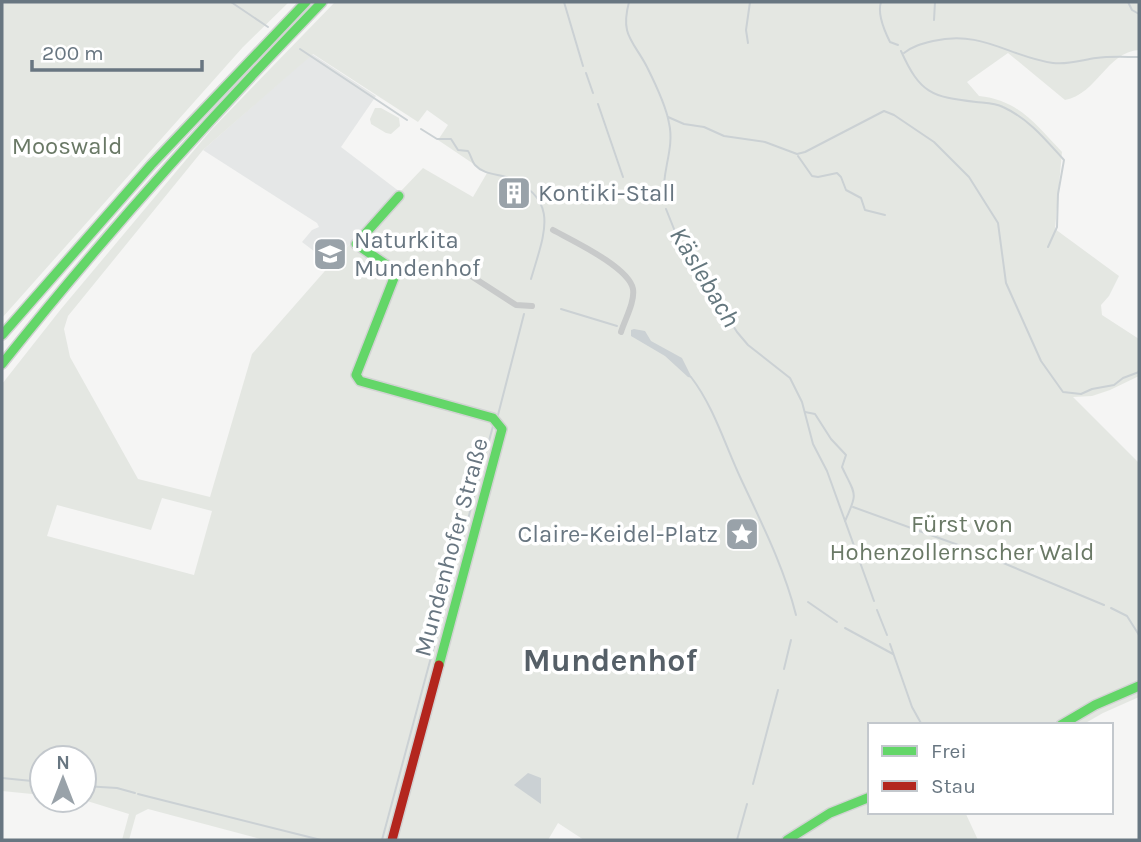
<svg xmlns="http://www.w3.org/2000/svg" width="1141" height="842" font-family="Karla,sans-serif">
  <rect width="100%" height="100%" fill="#f5f5f4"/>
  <path fill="#e5e7e7" d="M312,54l64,42 -35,51 59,45 -69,72 -29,-22 10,-12 7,-3 -2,-4 -114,-73z"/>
  <g fill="#e4e7e2" fill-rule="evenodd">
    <path d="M2,2h287l-46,45 -241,271z"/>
    <path d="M335,2h804v48c-32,2 -42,44 -74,50l-57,-47 -41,29 12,14c40,4 57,29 83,56l-7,77 64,47 -10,20 -8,9 1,10 37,24v37l-29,14 -18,6 -19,1 66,66v234l-36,16 -21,12h-212v87h95l13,28h-394l-26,-17 -10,17h-284l-116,-31 -12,6 -7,25h-7l7,-26 -45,-14v-42h-42v37l-40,-4v-407l59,-75 150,-179zM313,54l105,68 9,-12 21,15 -10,15 49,33 -14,24 -50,-29 -92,96 -79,90 -42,143 -72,-18 -68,-122 -6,-28 4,-13 135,-166zM162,498l50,13 -18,64 -147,-39 10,-31 94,25z"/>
    <path d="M375,108h6l18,10 1,8 -9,8 -5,-1 -15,-9 -1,-5z"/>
  </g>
  <g fill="#cbd1d4">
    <path d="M634,329l11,2 6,10 31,17 10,20 -4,-1 -23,-21 -34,-20v-6z"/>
    <path d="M528,773l13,5v26l-27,-19z"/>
  </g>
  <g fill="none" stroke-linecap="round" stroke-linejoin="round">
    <g stroke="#cbd1d4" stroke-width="2">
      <path d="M231,2l37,25"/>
      <path d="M564,2l19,64"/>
      <path d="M629,2c-9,34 4,38 18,65 8,16 19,38 22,56 6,26 -8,49 -5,75"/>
      <path d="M881,2c-4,12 3,28 9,40l8,3"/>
      <path d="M1128,2l4,8 7,4"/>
      <path d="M934,20l1,-18"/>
      <path d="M748,43l-2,-13 4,-28"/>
      <path d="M300,49l107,71"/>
      <path d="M901,51c19,42 30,46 75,51 8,1 19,1 27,5 26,12 42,32 61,53l-6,34 -1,33 -9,20"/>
      <path d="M904,53c9,-7 17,-9 29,-12 50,-11 74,15 120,22 15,2 29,-3 43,-5 14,-2 29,-1 43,-1"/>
      <path d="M586,73l7,20"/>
      <path d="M598,104l25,73"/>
      <path d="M668,117l16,7 20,3 20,9 41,6 32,12 8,-2 79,-41 10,4 40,27 35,35 29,46 8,60 35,78 22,31 18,2 11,-5 22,-4 9,-7 16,-6"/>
      <path d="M421,129l16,10h14l7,11 10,1c3,4 4,11 7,14 8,9 21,9 31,12 56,21 38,57 25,102"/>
      <path d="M798,156l14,20 6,1 19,-4 4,4 5,13 15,8 4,12 20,5"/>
      <path d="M666,209l10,25 61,98 11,13 42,33 12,24 11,42 14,27 47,130"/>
      <path d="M561,309l56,17"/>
      <path d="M691,377c23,30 34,68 50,102 21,45 43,88 55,136"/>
      <path d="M805,412l10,2 16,25 15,16 -4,12c13,28 17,24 3,54"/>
      <path d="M498,415l26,-101"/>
      <path d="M853,507l108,39"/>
      <path d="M972,550l132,55"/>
      <path d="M808,602l29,20"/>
      <path d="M1111,608l16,8 12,19"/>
      <path d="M877,610l10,25"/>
      <path d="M845,628l48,26"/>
      <path d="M890,644l22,63 10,18"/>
      <path d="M784,669l7,-29"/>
      <path d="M2,778l40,4"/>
      <path d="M753,784l25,-94"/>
      <path d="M84,786l33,2 18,5"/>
      <path d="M138,794l183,46"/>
      <path d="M382,840l111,-414"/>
      <path d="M737,840l10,-36"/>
    </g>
    <g stroke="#d2d3d3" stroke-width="12">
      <g id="fast">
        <path d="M399,196l-43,48 38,26v8l-38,97 4,6 133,37 9,11 -63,236"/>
        <path d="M2,335l149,-170 155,-163"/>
        <path d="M2,364c100,-126 208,-246 320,-362"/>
        <path d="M1061,725l34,-20 44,-19"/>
        <path d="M787,840l43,-27 40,-16"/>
      </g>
    </g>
    <g stroke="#d2d3d3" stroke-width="12">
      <path id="jam" d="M392,840l47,-175"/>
    </g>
    <g stroke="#c8caca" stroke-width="6">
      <path d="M553,230c18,10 76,37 80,59 2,13 -8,30 -12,43"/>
      <path d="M468,274l48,31 16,1"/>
    </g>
    <use href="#fast" stroke="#63d668" stroke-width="9"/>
    <use href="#jam" stroke="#b3261e" stroke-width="9"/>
  </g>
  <defs>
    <g id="building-square" transform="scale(1.75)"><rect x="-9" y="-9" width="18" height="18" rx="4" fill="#99a2a9" stroke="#fff"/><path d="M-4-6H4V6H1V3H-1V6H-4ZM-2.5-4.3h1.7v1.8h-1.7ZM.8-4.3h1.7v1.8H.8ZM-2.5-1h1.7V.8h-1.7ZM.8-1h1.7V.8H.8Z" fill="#fff"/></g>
    <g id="school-square" transform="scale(1.75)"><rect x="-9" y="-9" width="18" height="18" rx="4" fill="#99a2a9" stroke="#fff"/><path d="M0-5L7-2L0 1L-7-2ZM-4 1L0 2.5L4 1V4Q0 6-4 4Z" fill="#fff"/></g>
    <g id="sight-square" transform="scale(1.75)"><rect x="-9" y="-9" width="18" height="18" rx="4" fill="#99a2a9" stroke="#fff"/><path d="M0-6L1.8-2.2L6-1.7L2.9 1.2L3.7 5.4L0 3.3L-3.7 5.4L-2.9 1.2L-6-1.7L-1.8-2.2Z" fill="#fff"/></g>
  </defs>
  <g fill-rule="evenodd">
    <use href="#building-square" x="514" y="193"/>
    <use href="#school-square" x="330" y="254"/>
    <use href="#sight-square" x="742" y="534"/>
  </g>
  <g text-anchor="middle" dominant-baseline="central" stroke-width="7" stroke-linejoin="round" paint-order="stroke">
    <g font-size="24" fill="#6a7966" stroke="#fff">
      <text x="67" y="146">Mooswald</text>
      <text x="962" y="524">Fürst von<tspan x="962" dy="28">Hohenzollernscher Wald</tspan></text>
    </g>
    <g font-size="24" fill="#687681" stroke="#fff" text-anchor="start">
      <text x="538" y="193">Kontiki-Stall</text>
      <text x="354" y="240">Naturkita<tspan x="354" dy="28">Mundenhof</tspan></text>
      <text x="718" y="534" text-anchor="end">Claire-Keidel-Platz</text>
    </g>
    <g font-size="24" fill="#687681" stroke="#fff">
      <text transform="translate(451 547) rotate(-75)">Mundenhofer Straße</text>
    </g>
    <g font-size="26" font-style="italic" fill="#64777e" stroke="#fff">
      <text transform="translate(705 277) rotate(59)">Käslebach</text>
    </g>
    <g font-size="32" font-weight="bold" fill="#555f67" stroke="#fff">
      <text x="610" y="660">Mundenhof</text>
    </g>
  </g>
  <rect width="1141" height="842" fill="none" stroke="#687681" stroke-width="7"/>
  <rect x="868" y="723" width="245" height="91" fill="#ffffff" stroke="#c3c8cd" stroke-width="2"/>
  <rect x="882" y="746" width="35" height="10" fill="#63d668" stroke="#c3c8cd" stroke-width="2"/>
  <text x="931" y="758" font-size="21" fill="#687681">Frei</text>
  <rect x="882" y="781" width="35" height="10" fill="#b3261e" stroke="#c3c8cd" stroke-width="2"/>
  <text x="931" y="793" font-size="21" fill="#687681">Stau</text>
  <g transform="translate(63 779)"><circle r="33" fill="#ffffff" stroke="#c3c8cd" stroke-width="2"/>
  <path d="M0-5L12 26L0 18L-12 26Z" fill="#99a2a9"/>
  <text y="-10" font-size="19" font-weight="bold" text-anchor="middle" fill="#687681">N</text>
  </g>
  <path d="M32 60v10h170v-10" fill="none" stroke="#687681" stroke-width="3.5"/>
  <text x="42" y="60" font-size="21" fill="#687681" stroke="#ffffff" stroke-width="5" paint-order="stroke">200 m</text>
</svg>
